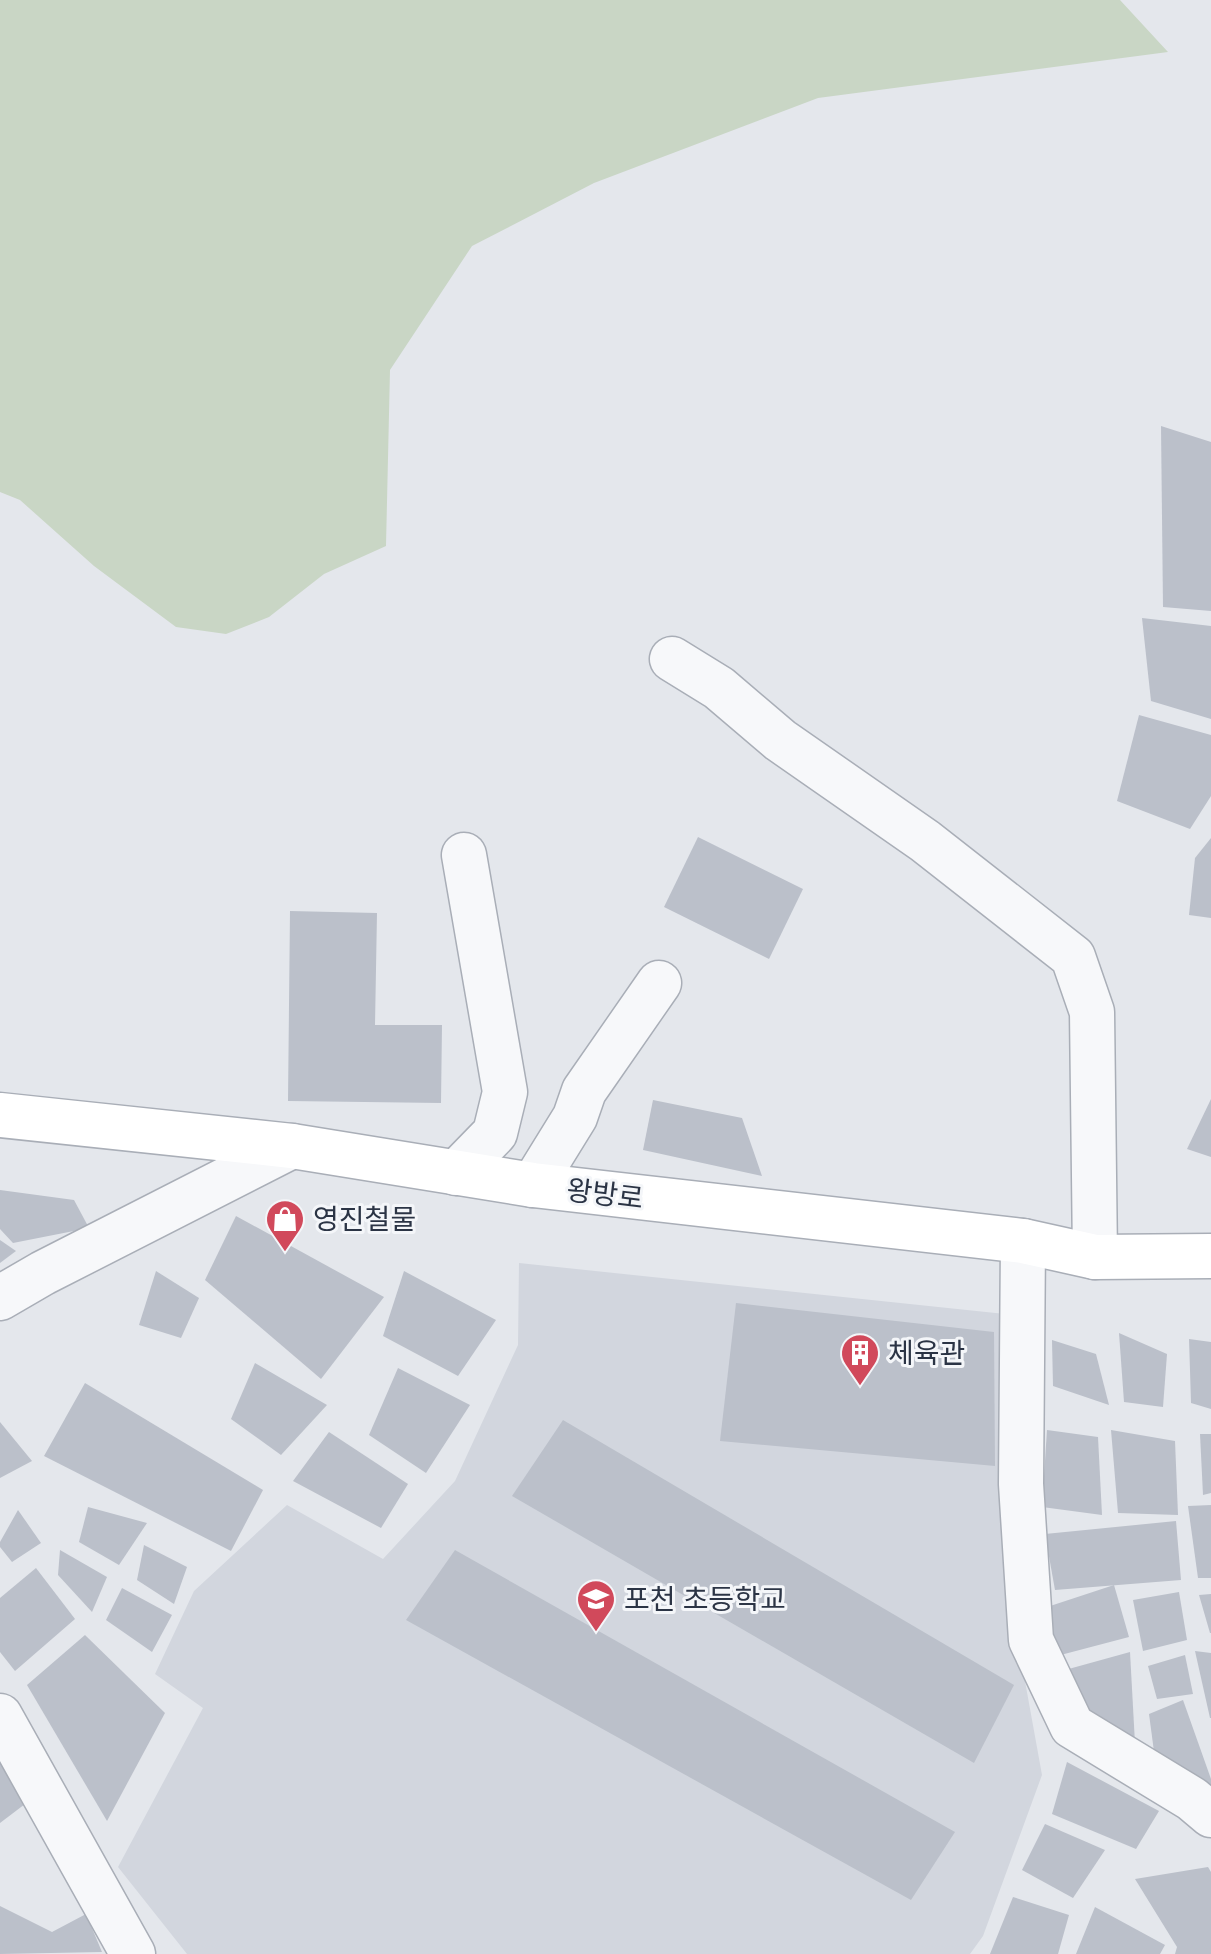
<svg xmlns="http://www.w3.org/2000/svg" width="1211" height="1954" font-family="Montserrat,'Noto Sans KR',sans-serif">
  <rect width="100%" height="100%" fill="#e4e7ec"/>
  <path fill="#d2d6de" d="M519,1263l486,51 4,279 33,182 -59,161 -13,18h-783l-69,-87 85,-159 -48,-34 39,-83 93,-86 96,54 72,-78 63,-136z"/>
  <path fill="#c9d6c5" d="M0,0h1120l48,52 -350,46 -224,85 -122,63 -82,124 -4,176 -62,28 -55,43 -43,17 -50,-7 -82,-61 -74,-66 -20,-8z"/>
  <g fill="#bbc0ca">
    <path d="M1161,426l50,16v169l-48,-4z"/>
    <path d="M1142,618l69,8v93l-60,-18z"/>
    <path d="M1139,715l72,20v61l-21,33 -73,-28z"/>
    <path d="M698,837l105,52 -34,70 -105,-52z"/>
    <path d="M1211,838v80l-22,-3 6,-57z"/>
    <path d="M290,911l87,2 -2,112h67l-1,78 -153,-2z"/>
    <path d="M1211,1099v58l-24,-8z"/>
    <path d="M653,1100l89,18 20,58 -119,-26z"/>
    <path d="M0,1190l74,10 15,28 -76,15 -13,-14z"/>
    <path d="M236,1216l148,81 -63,82 -116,-99z"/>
    <path d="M0,1240l16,11 -16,12z"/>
    <path d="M156,1271l43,27 -18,40 -42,-13z"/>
    <path d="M404,1271l92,49 -38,56 -75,-40z"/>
    <path d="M736,1303l258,29 1,134 -275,-25z"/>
    <path d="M1119,1333l48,21 -4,53 -39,-5z"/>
    <path d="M1189,1339l22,3v67l-20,-6z"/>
    <path d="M1052,1340l44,14 13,51 -56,-19z"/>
    <path d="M255,1363l72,42 -46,50 -50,-36z"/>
    <path d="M398,1368l72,37 -44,68 -57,-38z"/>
    <path d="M85,1383l178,107 -32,61 -187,-95z"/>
    <path d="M563,1420l451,265 -40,78 -462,-267z"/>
    <path d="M0,1422l32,39 -32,17z"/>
    <path d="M1047,1430l51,7 4,78 -60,-8z"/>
    <path d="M1111,1430l64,11 3,74 -60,-2z"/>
    <path d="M329,1432l79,52 -27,44 -88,-47z"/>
    <path d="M1200,1434h11v59l-8,2z"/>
    <path d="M1211,1505v73h-13l-10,-72z"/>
    <path d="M88,1507l59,16 -28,42 -40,-23z"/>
    <path d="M18,1510l23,33 -29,19 -12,-15v-5z"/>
    <path d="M1176,1521l5,59 -126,10 -10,-56z"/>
    <path d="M144,1545l43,22 -13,37 -37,-24z"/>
    <path d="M60,1550l47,27 -15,35 -34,-37z"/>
    <path d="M455,1550l500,282 -44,68 -505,-280z"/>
    <path d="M36,1568l39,51 -60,52 -15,-19v-54z"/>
    <path d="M1114,1585l15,52 -76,20 -15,-47z"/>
    <path d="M122,1588l50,27 -20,37 -46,-32z"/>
    <path d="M1179,1592l8,48 -44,11 -10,-51z"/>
    <path d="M1211,1594v39h-1l-11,-38z"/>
    <path d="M85,1635l80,78 -58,108 -80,-136z"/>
    <path d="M1195,1651l16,2v65h-1z"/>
    <path d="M1130,1652l6,110 -49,-43 -22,-49z"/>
    <path d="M1185,1655l8,39 -36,5 -9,-33z"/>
    <path d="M1183,1700l28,79v14l-54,-19 -8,-60z"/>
    <path d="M0,1755l29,46 -29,22z"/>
    <path d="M1067,1762l92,49 -23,38 -84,-35z"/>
    <path d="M1045,1824l60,26 -32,48 -51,-28z"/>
    <path d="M1208,1867l3,5v82h-36l2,-7 -42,-68z"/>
    <path d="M1013,1897l56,18 -11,39h-68z"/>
    <path d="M0,1906l52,26 34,-18 16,38 -102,2z"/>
    <path d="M1095,1907l70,38 -5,9h-84z"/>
  </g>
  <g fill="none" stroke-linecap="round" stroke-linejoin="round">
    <g stroke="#a9aeb7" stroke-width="47">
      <g id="street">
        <path d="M672,659l47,29 61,52 145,101 148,116 19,55 3,245"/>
        <path d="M456,1173l39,-40 10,-41 -41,-237"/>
        <path d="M533,1185l42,-68 9,-26 75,-108"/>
        <path d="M1023,1241l-2,243 10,156 41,86 120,73 19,16"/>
        <path d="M0,1298l43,-25 249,-127"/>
        <path d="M0,1716l133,238"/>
      </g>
    </g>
    <g stroke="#a9aeb7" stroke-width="47">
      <path id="secondary" d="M0,1115l292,31 241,39 490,56 72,16 116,-1"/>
    </g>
    <use href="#street" stroke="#f7f8fa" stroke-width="44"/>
    <use href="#secondary" stroke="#fff" stroke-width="44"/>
  </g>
  <defs>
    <g id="shop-pin" transform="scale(2)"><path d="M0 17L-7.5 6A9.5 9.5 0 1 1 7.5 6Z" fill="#d1495b" stroke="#f4f6f9"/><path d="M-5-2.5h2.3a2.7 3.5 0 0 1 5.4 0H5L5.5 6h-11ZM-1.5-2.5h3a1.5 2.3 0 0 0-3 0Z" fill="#fff"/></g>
    <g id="building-pin" transform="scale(2)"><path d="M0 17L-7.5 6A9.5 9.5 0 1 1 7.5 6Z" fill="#d1495b" stroke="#f4f6f9"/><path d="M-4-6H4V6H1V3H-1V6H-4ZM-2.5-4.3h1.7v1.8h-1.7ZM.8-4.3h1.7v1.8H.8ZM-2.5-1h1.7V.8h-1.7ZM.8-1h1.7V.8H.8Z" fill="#fff"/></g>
    <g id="school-pin" transform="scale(2)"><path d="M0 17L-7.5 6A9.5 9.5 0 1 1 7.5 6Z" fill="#d1495b" stroke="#f4f6f9"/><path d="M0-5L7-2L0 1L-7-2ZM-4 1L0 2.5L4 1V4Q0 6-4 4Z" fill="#fff"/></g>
  </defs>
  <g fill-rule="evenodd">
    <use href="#shop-pin" x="285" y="1219"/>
    <use href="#building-pin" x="860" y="1353"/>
    <use href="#school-pin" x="596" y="1599"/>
  </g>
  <g text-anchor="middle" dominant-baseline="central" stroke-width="6" stroke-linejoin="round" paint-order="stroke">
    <g font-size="28" fill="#2b3445" stroke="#f4f6f9">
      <text transform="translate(605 1194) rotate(7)">왕방로</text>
    </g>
    <g font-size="28" fill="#2b3445" stroke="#f4f6f9" text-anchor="start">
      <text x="313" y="1219">영진철물</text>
      <text x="888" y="1353">체육관</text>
      <text x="624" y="1599">포천 초등학교</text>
    </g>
  </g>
</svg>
